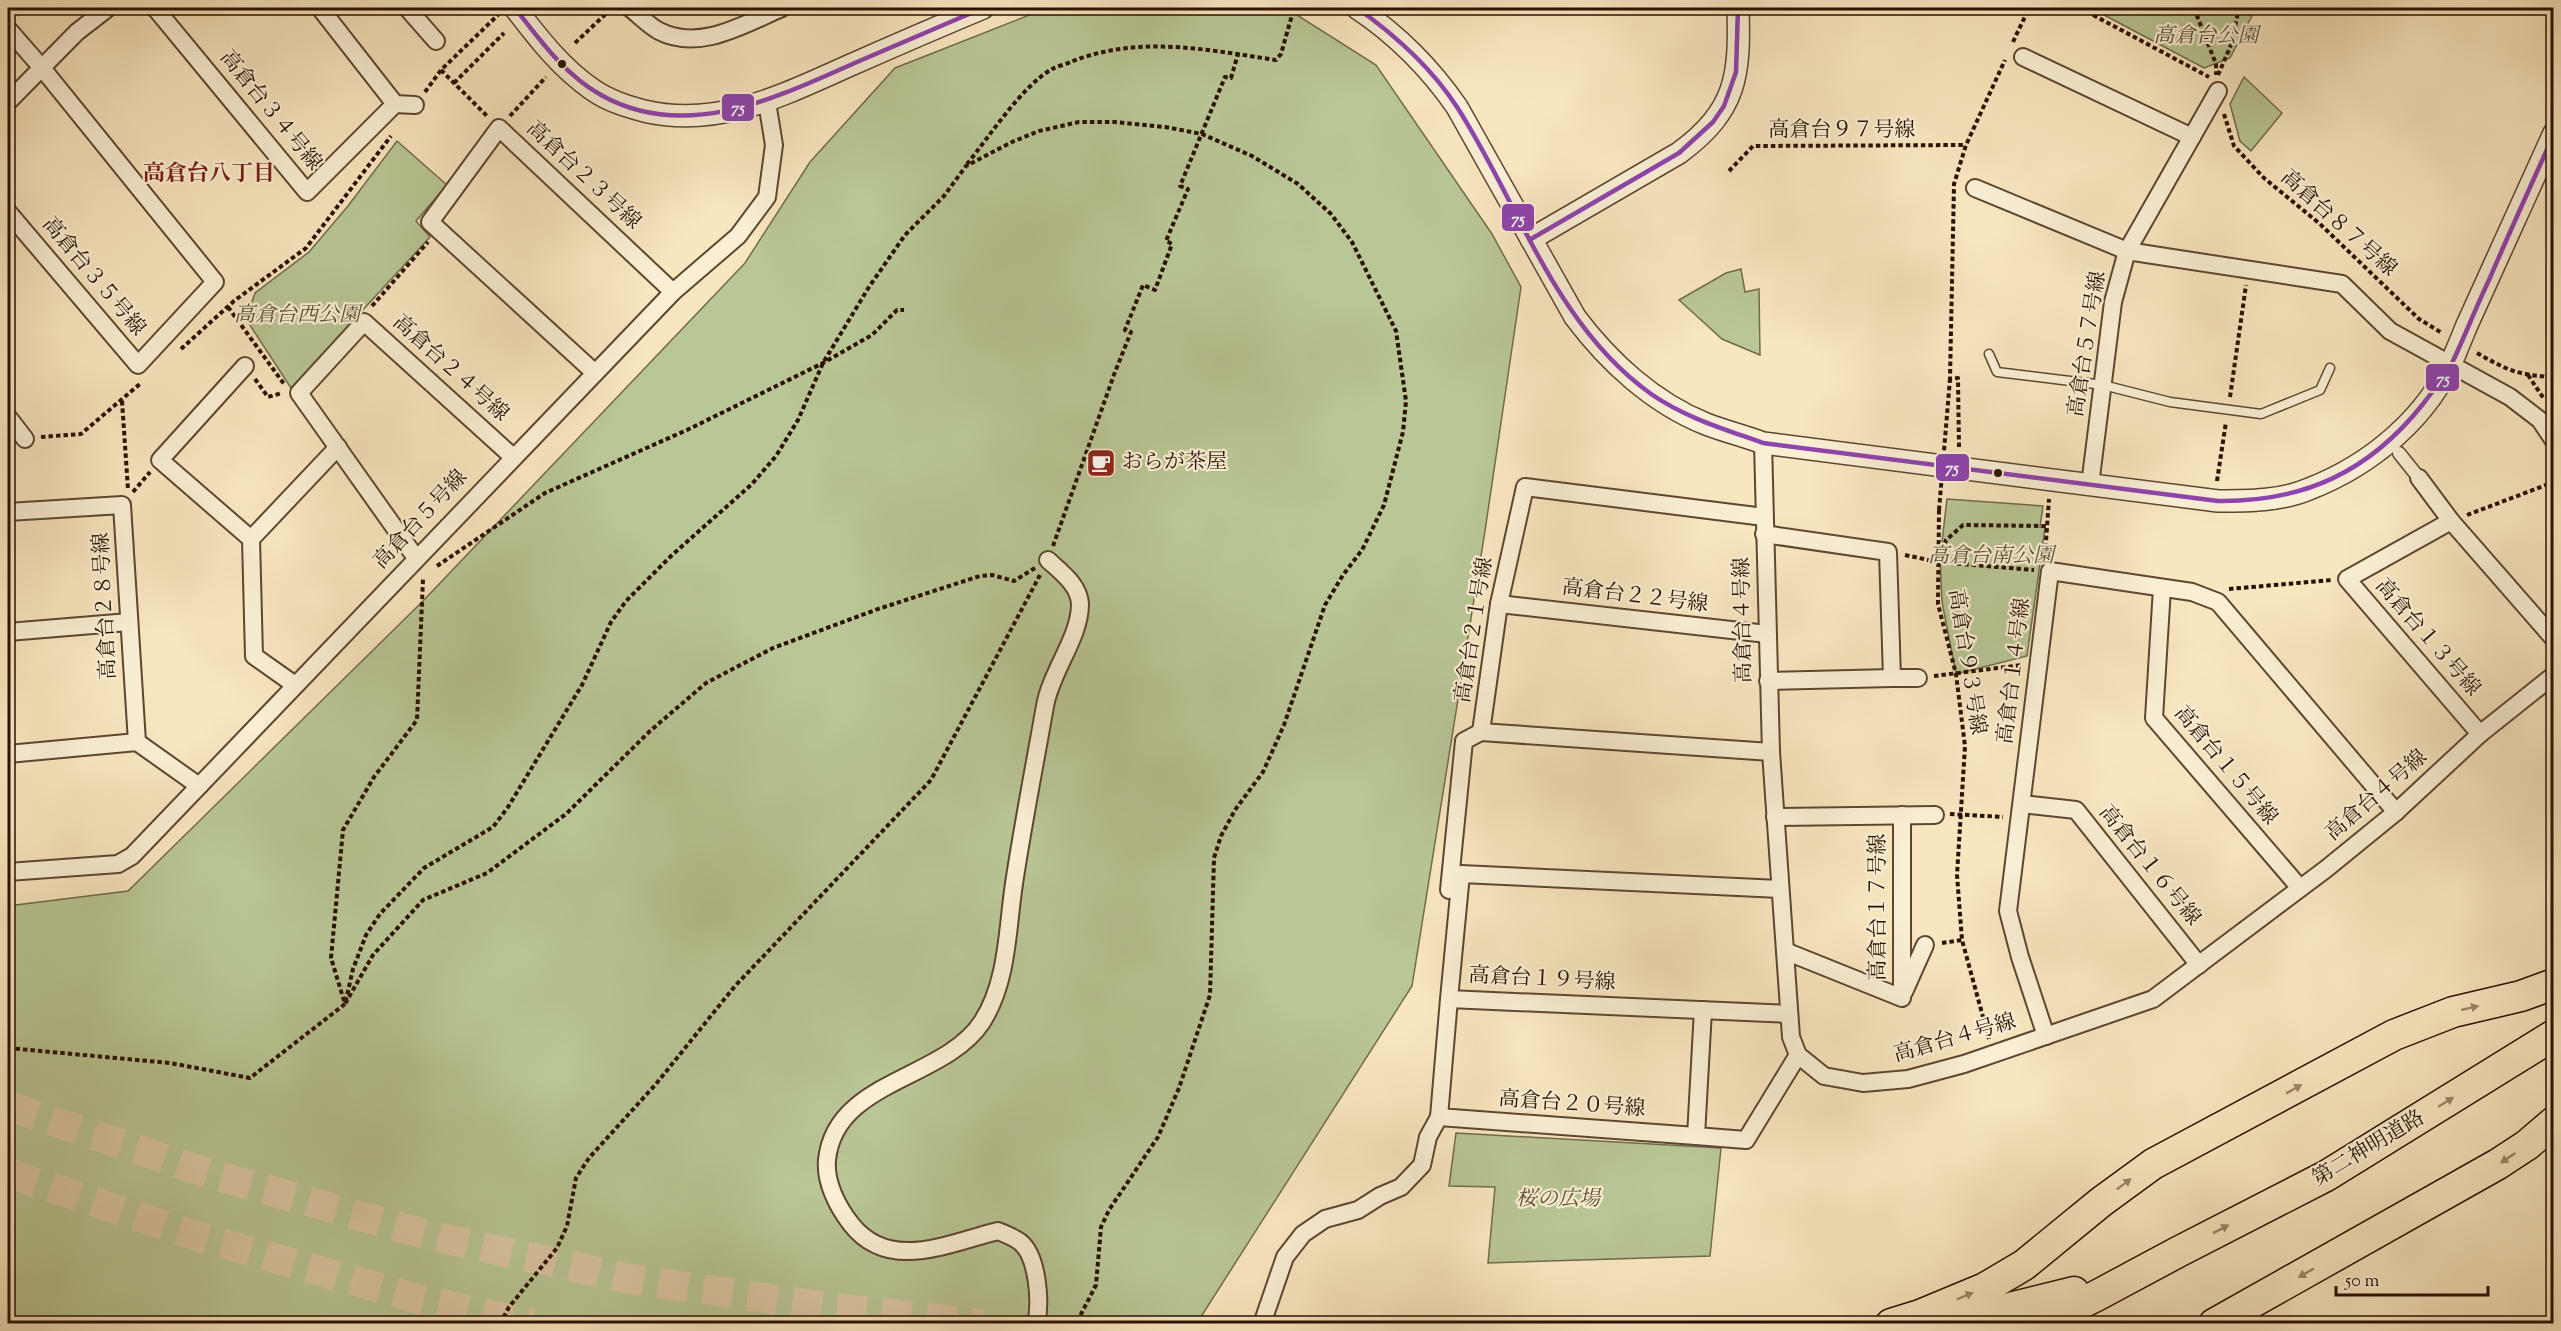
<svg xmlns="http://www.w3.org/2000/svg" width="2561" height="1331" font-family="'Sorts Mill Goudy','Noto Serif JP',serif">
  <rect width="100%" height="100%" fill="#f8e6bf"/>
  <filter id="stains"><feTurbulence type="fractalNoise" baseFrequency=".00333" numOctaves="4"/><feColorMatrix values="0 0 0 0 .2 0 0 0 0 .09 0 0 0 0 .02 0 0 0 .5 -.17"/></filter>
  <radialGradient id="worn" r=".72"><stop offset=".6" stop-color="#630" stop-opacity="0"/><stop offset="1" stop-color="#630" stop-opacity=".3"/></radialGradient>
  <g fill="#b9c695" stroke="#716b4c" stroke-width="1.5">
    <path d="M1047,8h239l90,57 116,169 29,53 -36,244 -73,455 -215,337 -1189,1v-418l120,-15 294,-289 323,-339 65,-101 85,-94z"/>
    <path d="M2091,8h165l-26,50 -26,10z"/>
    <path d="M2244,77l38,36 -31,38 -11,-10 -10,-37z"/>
    <path d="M397,141l50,44 -31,36 14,16 -139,151 -45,-69 9,-26 54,-41 39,-46z"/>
    <path d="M1741,269l4,23 14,-3 1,66 -38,-16 -43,-39 47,-27z"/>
    <path d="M1947,499l96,7 -3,21 5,1 -18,128 -71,18 -14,-72 -2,-43z"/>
    <path d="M1456,1133l265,15 -11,108 -222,7 7,-76 -46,-1z"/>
  </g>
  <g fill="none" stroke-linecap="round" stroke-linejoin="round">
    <g stroke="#d9c6a3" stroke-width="30" stroke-dasharray="30 15" stroke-linecap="butt">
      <path d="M8,1106l199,67 225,63 199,43 204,29 148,16"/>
      <path d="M8,1173l185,62 225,64 114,25"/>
    </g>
    <g stroke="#5d4631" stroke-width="11">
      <path id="service" d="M1989,354l8,18 106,13 67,17 91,12 59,-24 10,-22"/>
    </g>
    <g stroke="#5d4631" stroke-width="15">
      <path id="pedestrian" d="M2399,453l20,25"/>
    </g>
    <g stroke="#5d4631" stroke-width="20">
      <g id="minor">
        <path d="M155,8l152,184 88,-88 -75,-96"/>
        <path d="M407,8l29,33"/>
        <path d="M630,8c9,7 19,18 29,23 41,21 85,-7 123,-23"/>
        <path d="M8,29l34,39 173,214 -77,83 -130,-153"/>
        <path d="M2023,57l169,80"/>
        <path d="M8,102l69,-70 31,-24"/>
        <path d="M395,104l20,1"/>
        <path d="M1975,188l152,63 215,33 48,47 120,66 30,23 14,21"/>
        <path d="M245,366l-85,94 91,79 3,117 41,29"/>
        <path d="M595,373l-165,-151 69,-94 174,164"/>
        <path d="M8,417l17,22"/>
        <path d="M1763,443l8,309 20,285 7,18 26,21 39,7 45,-4 56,-15 189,-65 173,-130 70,-57 84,-78 74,-59"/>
        <path d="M2419,478l32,43"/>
        <path d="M2090,485l23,-183 14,-51 91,-160"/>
        <path d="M8,512l114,-7 15,237 62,44"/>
        <path d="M1764,517l-239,-30 -26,117 -18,128 290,20"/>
        <path d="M1764,534l124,18 4,126 -124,3"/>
        <path d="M251,539l87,-92"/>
        <path d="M416,558l-117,-165 65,-71 149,135"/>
        <path d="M2162,588l-8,130 146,170"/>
        <path d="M1499,604l268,30"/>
        <path d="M8,632l121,-10"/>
        <path d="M1892,678h26"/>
        <path d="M2480,734l-133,-155 104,-58 103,118"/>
        <path d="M8,754l129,-12"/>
        <path d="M2022,804l54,6 123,155"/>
        <path d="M1775,817l160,-2"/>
        <path d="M8,872l110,-8 14,-8 541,-564 65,-56 29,-39 7,-52 -7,-43"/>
        <path d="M1780,889l-319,-15 -12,125 340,15"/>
        <path d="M1449,890l15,-149 17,-9"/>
        <path d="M1785,951l117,47v-183"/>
        <path d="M1904,992l21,-47"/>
        <path d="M1449,999l-10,118 257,19 7,-126"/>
        <path d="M2046,1036l-26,-79 -12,-46 42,-340 142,21 26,10 178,210"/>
        <path d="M1696,1136l50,4 52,-85"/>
        <path d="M1036,1324c5,-21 2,-68 -16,-82 -6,-5 -15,-8 -22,-11 -49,12 -109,42 -147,-7 -14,-18 -26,-42 -24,-64 8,-80 117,-80 155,-138 27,-42 25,-97 33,-145 9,-58 20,-114 30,-171 6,-35 35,-68 35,-102 -1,-19 -19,-32 -32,-44"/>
        <path d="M1262,1324l23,-67 18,-23 22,-15 33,-9 22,-14 21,-9 21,-22 6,-28 11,-20"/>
      </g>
    </g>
    <g stroke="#5d4631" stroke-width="24">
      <g id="tertiary">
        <path d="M515,8c23,30 46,60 78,82 16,11 33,16 51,21 75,18 141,-17 209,-47 43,-19 87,-38 130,-56"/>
        <path d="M1357,8c39,26 73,60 100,99l118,210c33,44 78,86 131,107 18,7 38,12 57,19l455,58c30,0 63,0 91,-12 62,-24 120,-72 146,-135"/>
        <path d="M1531,239l148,-86c58,-43 61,-77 59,-145"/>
        <path d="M2467,325l87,-192"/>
      </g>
    </g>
    <g stroke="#291002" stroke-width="33">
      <g id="motorway">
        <path d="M1891,1324l29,-9 65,-27 39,-23 77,-63 52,-38 241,-129 59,-23 68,-16 33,-12"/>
        <path d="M1945,1324l129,-32"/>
        <path d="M2039,1324l57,-28 82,-44 148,-76 228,-141"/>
        <path d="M2214,1324l284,-160 29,-19 27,-23"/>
      </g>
    </g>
    <g stroke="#291002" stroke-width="4" stroke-dasharray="4.5 3" stroke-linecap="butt">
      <path d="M2080,8l129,69"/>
      <path d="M2194,8l22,56v11"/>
      <path d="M2013,42l16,-34"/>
      <path d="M575,43l37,-35"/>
      <path d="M441,70l46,46"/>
      <path d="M2218,75l13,-30 8,-37"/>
      <path d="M454,83l50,-50"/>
      <path d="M425,92l16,-22 57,-55"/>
      <path d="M2224,114l10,32 30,32 56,46 99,95 23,14"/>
      <path d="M510,116l36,-39"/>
      <path d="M967,164c22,-27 55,-78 85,-95 6,-3 15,-5 21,-8 68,-26 135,-11 203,-1l5,-6 13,-46"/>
      <path d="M1729,171l24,-25 213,-1"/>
      <path d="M372,306l56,-64"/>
      <path d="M228,307l56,77"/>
      <path d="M181,349l53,-48 72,-53 85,-112"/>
      <path d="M2477,353c16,9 31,18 49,21 11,3 18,0 28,7"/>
      <path d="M2528,375l16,24"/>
      <path d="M255,379l13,18 14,-4"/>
      <path d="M2230,397l16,-112"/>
      <path d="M122,401l6,88"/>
      <path d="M41,437l40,-3 60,-51"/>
      <path d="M1959,447l-1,-69 -8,1 4,-195 12,-39 39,-85"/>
      <path d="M2217,481l9,-59"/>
      <path d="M133,492l17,-20"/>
      <path d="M1939,510l-1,94 18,70 9,72 -8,129 5,65 27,99"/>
      <path d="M2467,515l87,-33"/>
      <path d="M1053,546l62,-174 16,-40 -6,-2 18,-45 12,5 17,-46 -6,-3 22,-52 -8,-3 45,-109 6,1 7,-24"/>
      <path d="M1905,555l33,7 96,8"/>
      <path d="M2045,555l4,-56"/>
      <path d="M1940,558l6,-18 17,-15 84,1"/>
      <path d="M437,566l108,-73 142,-63 136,-67 49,-28 25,-25h7"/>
      <path d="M1035,568l-21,13 -22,-6 -12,1 -102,33 -105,39 -67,35 -56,48 -84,83 -79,59 -64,27 -50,55 -28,49 8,-35 13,-34 14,-21 44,-46 69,-41 15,-20 74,-122 29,-63 15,-21 45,-45 81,-72 24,-28 22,-36 25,-57 46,-76 36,-52 39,-39 22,-30 46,-24 27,-11 40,-9h36l50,5 37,7 50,22 46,28 33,30 21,28 44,89 10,70 -3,31 -19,73 -22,45 -19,25 -18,30 -41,120 -21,47 -28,38 -14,26 -7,22 -4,137 -31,93 -21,49 -49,73 -8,17 -5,58 -20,39"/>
      <path d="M2229,589l103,-9"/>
      <path d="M1934,676l88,-11"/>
      <path d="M1950,814l53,3"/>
      <path d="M1942,943l20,-3"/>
      <path d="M8,1048l162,15 80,15 95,-74 -14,-46 12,-128 31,-53 43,-57 6,-141"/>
      <path d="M500,1324l9,-17 48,-59 10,-22 9,-48 13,-20 67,-74 79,-98 196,-206 109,-205"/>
    </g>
    <use href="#service" stroke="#faefd5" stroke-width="8"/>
    <use href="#pedestrian" stroke="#faefd5" stroke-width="12"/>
    <use href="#minor" stroke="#faefd5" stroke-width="16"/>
    <use href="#tertiary" stroke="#faefd5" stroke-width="21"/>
    <use href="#motorway" stroke="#f8e6bf" stroke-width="30"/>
    <g stroke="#5d4631" stroke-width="24" stroke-linecap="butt">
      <path id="tertiary-bridge" d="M2455,354l12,-29"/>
    </g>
    <path stroke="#291002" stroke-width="4" stroke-dasharray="4.5 3" stroke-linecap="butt" d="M1939,510l11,-131"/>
    <use href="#tertiary-bridge" stroke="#faefd5" stroke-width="21"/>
    <g stroke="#faefd5" stroke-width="9">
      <g id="bus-1">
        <path d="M515,8c25,32 50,67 86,87 85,48 177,2 256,-33 42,-18 84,-36 126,-54"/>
        <path d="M1357,8c38,27 74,59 100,99 62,96 97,218 194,287 35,24 73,35 112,49l455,58c86,1 151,-29 205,-97 10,-13 21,-27 29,-41 13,-27 24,-56 37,-83 21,-49 43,-97 65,-146"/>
        <path d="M1531,239l148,-86 34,-31 11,-16 12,-34 2,-64"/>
      </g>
    </g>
    <use href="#bus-1" stroke="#8e44ad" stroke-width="4.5"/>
  </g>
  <defs><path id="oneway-solid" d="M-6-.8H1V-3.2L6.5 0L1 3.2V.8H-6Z" transform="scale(1.5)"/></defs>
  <g fill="#9b866a">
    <use href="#oneway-solid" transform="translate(2470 1008) rotate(-13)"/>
    <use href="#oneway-solid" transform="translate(2294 1089) rotate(-29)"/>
    <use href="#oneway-solid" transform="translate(2446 1102) rotate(-32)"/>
    <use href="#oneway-solid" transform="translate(2508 1158) rotate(146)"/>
    <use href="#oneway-solid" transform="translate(2124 1184) rotate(-37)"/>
    <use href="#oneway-solid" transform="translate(2221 1229) rotate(-27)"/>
    <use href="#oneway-solid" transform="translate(2306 1273) rotate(150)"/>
    <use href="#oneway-solid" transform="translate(1965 1296) rotate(-23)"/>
  </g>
  <defs>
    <g id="cafe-square" transform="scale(1.5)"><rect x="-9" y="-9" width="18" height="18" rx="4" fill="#8f2418" stroke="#faefd5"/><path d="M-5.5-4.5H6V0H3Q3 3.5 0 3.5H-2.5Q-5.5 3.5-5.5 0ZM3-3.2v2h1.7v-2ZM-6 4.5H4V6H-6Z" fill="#fff"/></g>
  </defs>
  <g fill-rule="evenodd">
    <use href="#cafe-square" x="1101" y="463"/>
  </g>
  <g fill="#291002" stroke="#faefd5" stroke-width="2">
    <circle cx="562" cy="64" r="5"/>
    <circle cx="1998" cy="473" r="5"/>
  </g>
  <g text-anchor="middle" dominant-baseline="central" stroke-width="4.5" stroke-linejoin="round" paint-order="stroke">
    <g font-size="21" font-style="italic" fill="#5b5035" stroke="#faefd5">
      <text x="2206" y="37">高倉台公園</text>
      <text x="297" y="316">高倉台西公園</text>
      <text x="1991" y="557">高倉台南公園</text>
      <text x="1558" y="1200">桜の広場</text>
    </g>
    <g font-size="21" fill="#291002" stroke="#faefd5">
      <text transform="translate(270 111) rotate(51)">高倉台３４号線</text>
      <text x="1842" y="131">高倉台９７号線</text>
      <text transform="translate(583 176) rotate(43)">高倉台２３号線</text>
      <text transform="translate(2338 224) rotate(42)">高倉台８７号線</text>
      <text transform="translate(93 277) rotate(50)">高倉台３５号線</text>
      <text transform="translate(2088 344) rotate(-81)">高倉台５７号線</text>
      <text transform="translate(450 369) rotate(42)">高倉台２４号線</text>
      <text transform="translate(421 520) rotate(-47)">高倉台５号線</text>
      <text transform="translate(1635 597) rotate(7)">高倉台２２号線</text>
      <text transform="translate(106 606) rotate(-93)">高倉台２８号線</text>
      <text transform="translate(1744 620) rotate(-91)">高倉台４号線</text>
      <text transform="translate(1475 630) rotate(-81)">高倉台２１号線</text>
      <text transform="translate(2427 638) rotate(49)">高倉台１３号線</text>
      <text transform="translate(1966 662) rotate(81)">高倉台９３号線</text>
      <text transform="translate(2015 671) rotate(-83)">高倉台１４号線</text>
      <text transform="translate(2225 766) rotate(50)">高倉台１５号線</text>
      <text transform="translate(2377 796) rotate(-41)">高倉台４号線</text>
      <text transform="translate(2149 866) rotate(51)">高倉台１６号線</text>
      <text transform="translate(1879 907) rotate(-90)">高倉台１７号線</text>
      <text transform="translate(1542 980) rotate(3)">高倉台１９号線</text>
      <text transform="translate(1955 1039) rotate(-16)">高倉台４号線</text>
      <text transform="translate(1572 1105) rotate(4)">高倉台２０号線</text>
      <text transform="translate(2369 1149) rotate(-31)">第二神明道路</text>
    </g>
    <g font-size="21" fill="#291002" stroke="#faefd5" text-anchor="start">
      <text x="1122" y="463">おらが茶屋</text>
    </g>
    <g font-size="22" font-weight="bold" fill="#7a1f14" stroke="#faefd5">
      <text x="209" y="175">高倉台八丁目</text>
    </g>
  </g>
  <g stroke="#faefd5" stroke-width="2">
    <rect x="721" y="93" width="34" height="29" rx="6" fill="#8e44ad"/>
    <rect x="1501" y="203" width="34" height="29" rx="6" fill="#8e44ad"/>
    <rect x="2425" y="363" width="35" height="29" rx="6" fill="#8e44ad"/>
    <rect x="1935" y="453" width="35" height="29" rx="6" fill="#8e44ad"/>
  </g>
  <g font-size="16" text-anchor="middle" font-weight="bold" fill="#fff">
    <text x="738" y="113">75</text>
    <text x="1518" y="224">75</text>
    <text x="2443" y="384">75</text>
    <text x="1952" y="473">75</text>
  </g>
  <rect width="2561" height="1331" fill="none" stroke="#f8e6bf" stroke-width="30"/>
  <rect x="9" y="9" width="2543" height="1313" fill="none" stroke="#291002" stroke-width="3"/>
  <rect x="15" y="15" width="2531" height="1301" fill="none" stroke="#291002" stroke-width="1.5"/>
  <path d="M2336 1286v9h152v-9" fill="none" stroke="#291002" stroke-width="3"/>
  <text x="2345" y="1286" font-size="18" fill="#291002" stroke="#faefd5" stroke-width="4.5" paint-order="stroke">50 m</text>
  <rect width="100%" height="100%" filter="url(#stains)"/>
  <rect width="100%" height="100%" fill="url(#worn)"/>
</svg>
